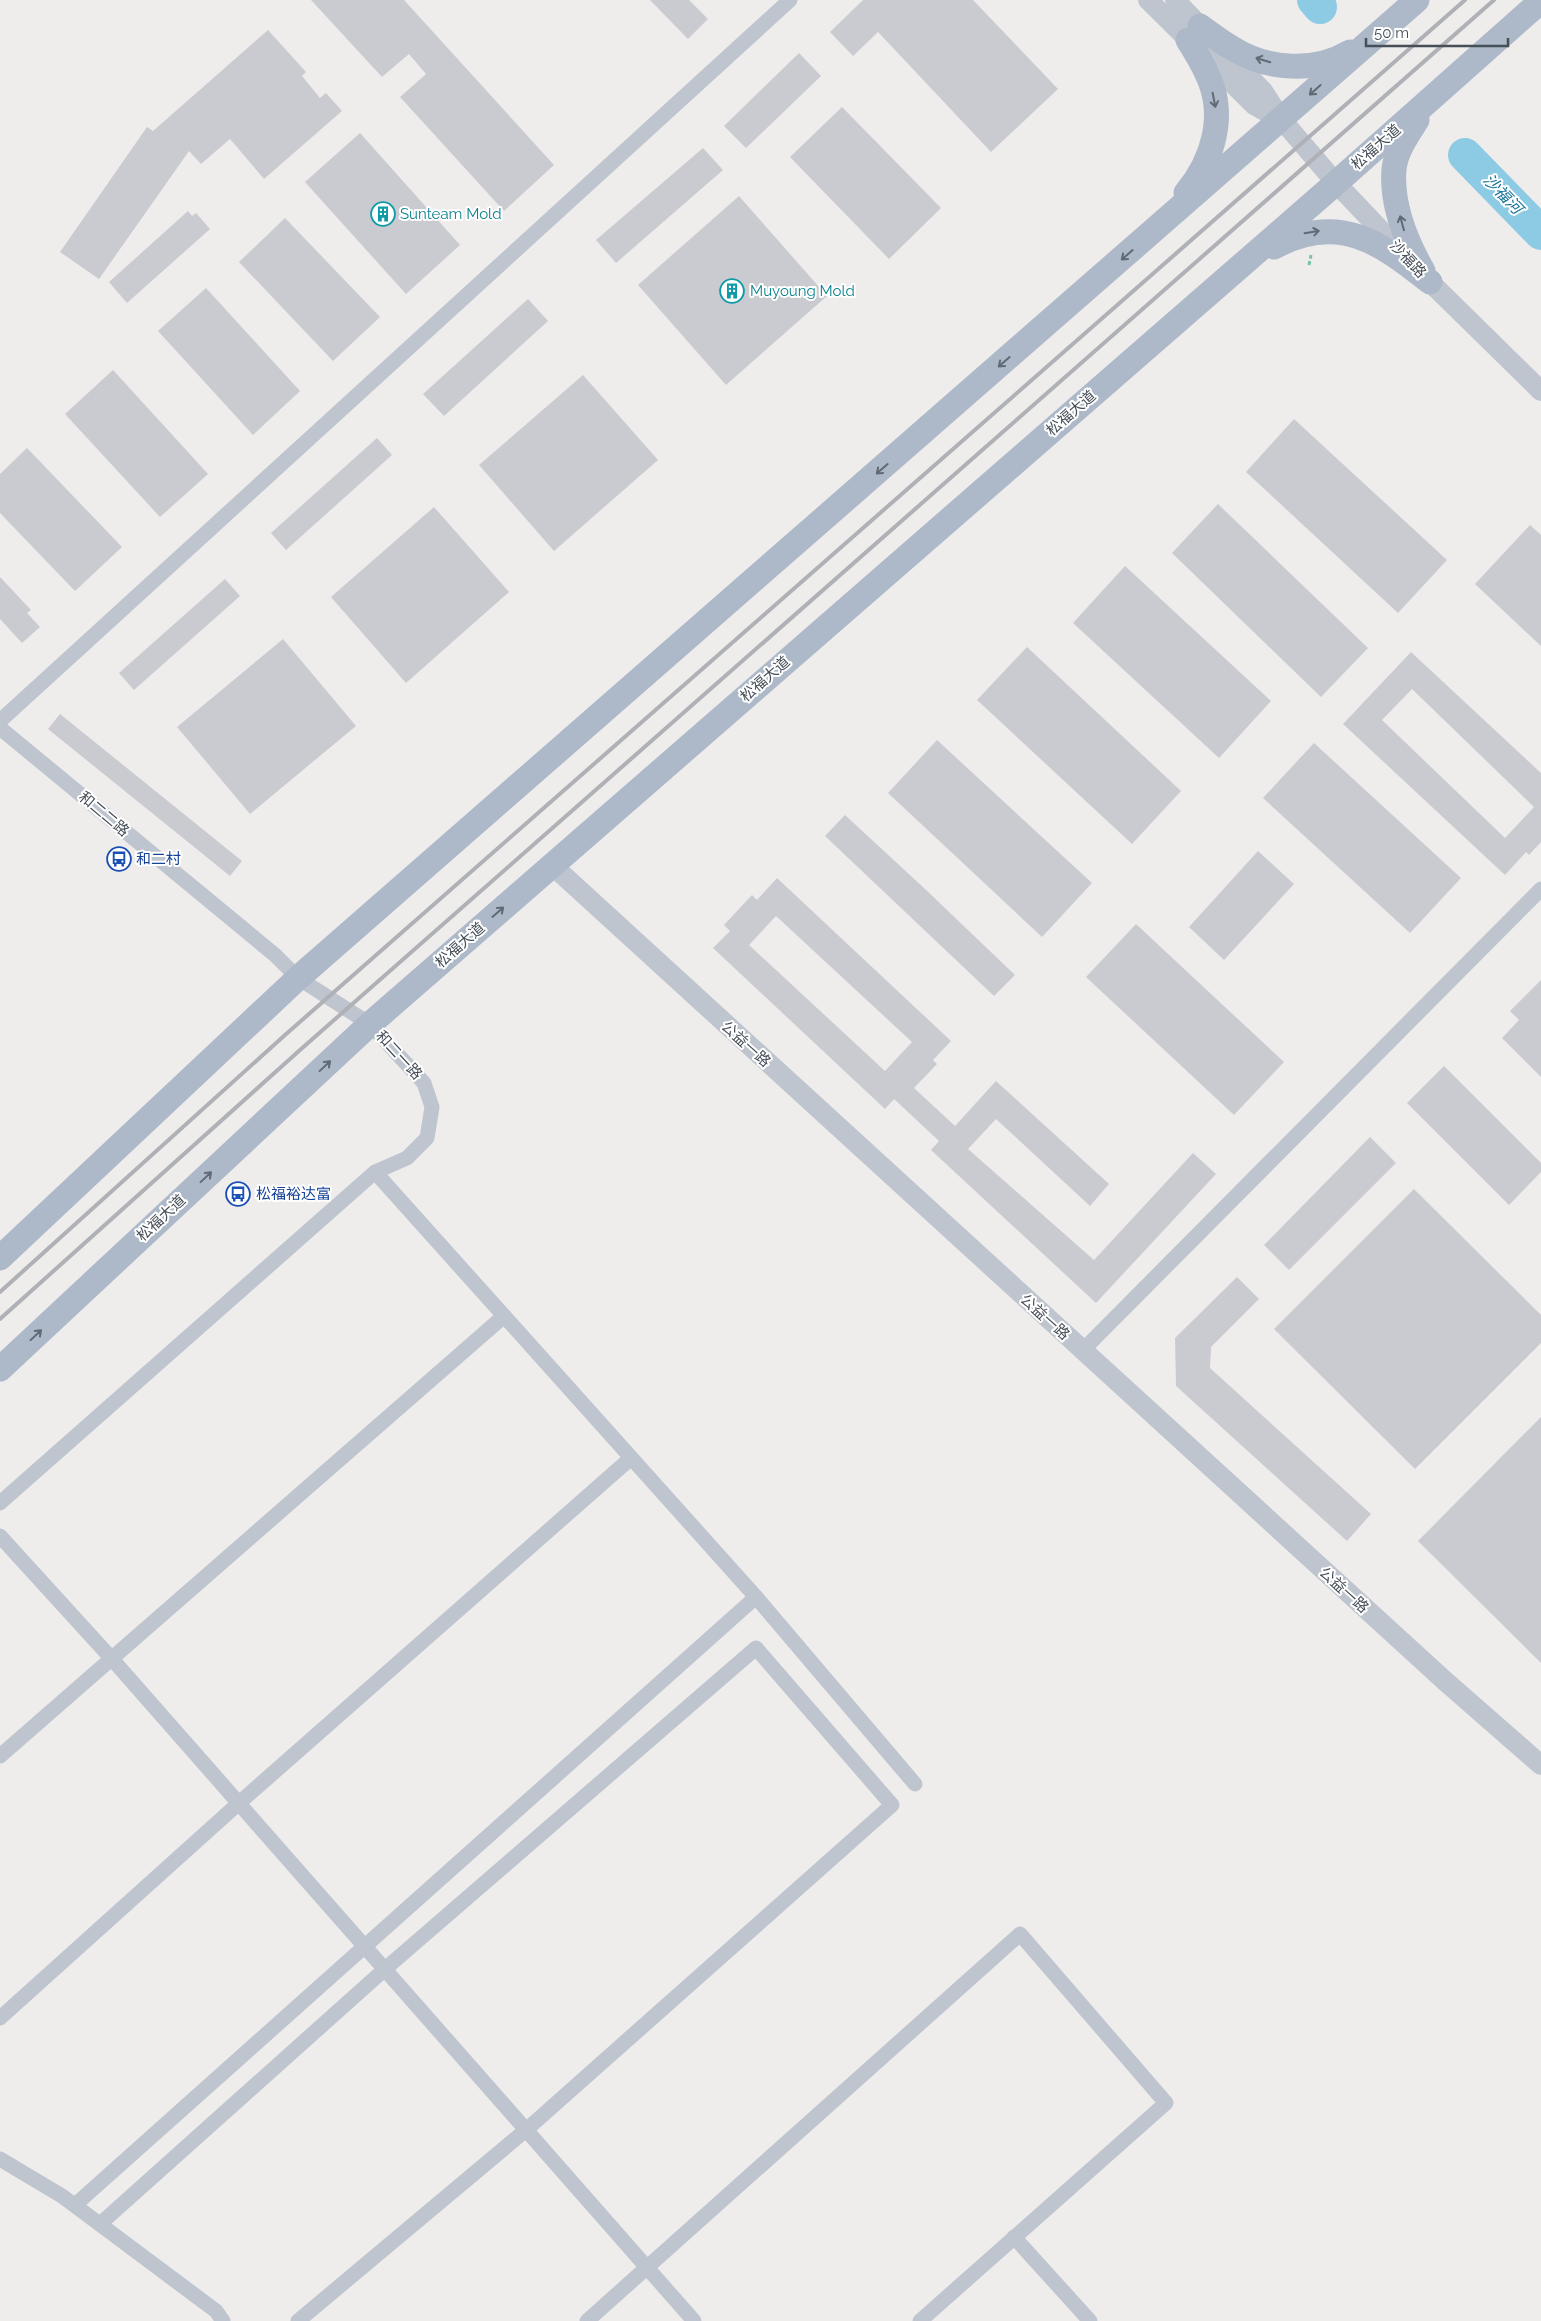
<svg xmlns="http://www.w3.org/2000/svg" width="1541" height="2321" font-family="Raleway,'Noto Sans SC',sans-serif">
  <rect width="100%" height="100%" fill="#efecec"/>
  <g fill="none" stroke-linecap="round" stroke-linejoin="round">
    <g stroke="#8dcae4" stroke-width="34">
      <path d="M1314,0l6,7"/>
      <path d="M1465,155l76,78"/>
    </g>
  </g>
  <g fill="#cacbd1" fill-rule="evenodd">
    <path d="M311,0h93l150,165 -50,46 -104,-114 26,-23 -17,-20 -27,23z"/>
    <path d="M650,0h39l19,19 -20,20z"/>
    <path d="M863,0h110l85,89 -67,63 -113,-120 -25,24 -23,-24z"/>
    <path d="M268,30l38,42 -4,4 18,22 6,-5 16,18 -78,68 -34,-40 -29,25 -12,-13 -90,128 -39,-27 87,-125 6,4z"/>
    <path d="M799,53l22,23 -75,72 -22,-22z"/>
    <path d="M842,107l99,101 -52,51 -99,-102z"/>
    <path d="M360,133l100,112 -54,49 -101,-112z"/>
    <path d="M703,148l20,22 -107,93 -20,-23z"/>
    <path d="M739,196l88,100 -101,89 -88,-100z"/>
    <path d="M188,211l4,5 4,-3 14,16 -83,74 -18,-21z"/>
    <path d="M285,218l95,99 -47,44 -94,-99z"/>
    <path d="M206,288l94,103 -47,44 -95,-104z"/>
    <path d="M528,299l20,22 -104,95 -21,-22z"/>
    <path d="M113,370l95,104 -48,43 -95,-103z"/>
    <path d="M583,375l75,85 -104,91 -75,-86z"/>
    <path d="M1294,419l153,141 -49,53 -152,-141z"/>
    <path d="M377,438l15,17 -106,95 -15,-17z"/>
    <path d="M27,448l95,99 -47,44 -75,-78v-39z"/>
    <path d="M1218,504l150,144 -47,49 -149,-144z"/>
    <path d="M434,507l75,85 -103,91 -75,-86z"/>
    <path d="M1530,525l11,10v111l-66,-62z"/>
    <path d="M1125,566l146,135 -52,57 -146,-135z"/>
    <path d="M0,577l31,33 -4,3 13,14 -18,16 -22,-24z"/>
    <path d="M225,579l15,17 -106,94 -15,-17z"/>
    <path d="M283,639l73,87 -106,88 -73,-87z"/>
    <path d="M1027,647l154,144 -49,53 -155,-144z"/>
    <path d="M1411,652l130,121v69l-12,13 -3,-3 -21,23 -162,-151zM1412,689l122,118 -29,31 -123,-118z"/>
    <path d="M60,714l182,147 -12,15 -182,-147z"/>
    <path d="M937,740l155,143 -50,54 -154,-144z"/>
    <path d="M1314,743l147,135 -51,55 -147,-135z"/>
    <path d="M845,815l80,74 90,86 -21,21 -169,-160z"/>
    <path d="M1258,851l36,33 -70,76 -35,-33z"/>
    <path d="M777,878l174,163 -18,19 4,4 -23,24 41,38 41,-45 113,103 -19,22 -94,-87 -28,30 126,111 99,-107 23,21 -120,129 -165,-153 8,-9 -45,-42 -9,10 -172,-161 17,-17 -6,-6 28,-30 5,5zM776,916l136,126 -27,29 -136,-126z"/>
    <path d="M1136,924l148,138 -50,53 -148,-138z"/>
    <path d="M1541,980v97l-39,-39 17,-18 -9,-9z"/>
    <path d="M1444,1066l97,97v9l-32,33 -102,-102z"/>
    <path d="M1370,1137l26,26 -107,107 -25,-25z"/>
    <path d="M1414,1189l127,126v28l-126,126 -141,-140z"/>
    <path d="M1237,1277l22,22 -48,48 -1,21 161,146 -24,27 -171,-155 -1,-48z"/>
    <path d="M1541,1417v246l-123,-122z"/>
  </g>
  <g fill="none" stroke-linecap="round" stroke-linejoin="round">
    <path stroke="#77c5a6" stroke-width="3" stroke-dasharray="4 2.5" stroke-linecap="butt" d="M1309,265l2,-10"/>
    <g stroke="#bec5ce" stroke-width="15">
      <path d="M0,721l790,-721"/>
      <path d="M0,728l275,227 23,23 72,46 54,59 8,24 -5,31 -20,20 -32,14 -375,331"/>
      <path d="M375,1172l381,425 159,187"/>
      <path d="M1082,1351l459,-462"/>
      <path d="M0,1536l112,123 582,662"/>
      <path d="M0,1756l504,-440"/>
      <path d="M0,2018l239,-215 392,-345"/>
      <path d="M0,2159l62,37 154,115 7,10"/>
      <path d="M75,2205l681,-608"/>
      <path d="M100,2224l285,-255 371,-321 136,157 -366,325 -228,191"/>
      <path d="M1014,2237l76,84"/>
      <path d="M587,2321l433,-387 146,169 -246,218"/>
    </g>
    <g stroke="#bec5ce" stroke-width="20">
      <path d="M1148,0l106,105 25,14"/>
      <path d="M1175,0l88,91 19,29 54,63 94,99 111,109"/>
      <path d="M552,865l893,816 96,84"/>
    </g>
    <g stroke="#adb9c9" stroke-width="25">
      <path d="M1200,26c11,8 21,16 32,22 35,22 83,25 118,4"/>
      <path d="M1417,120c-9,14 -21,31 -23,49 -3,36 12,72 29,102"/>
      <path d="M1186,193c27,-33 41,-78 21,-119 -5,-12 -12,-23 -19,-34"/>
      <path d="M1274,247c64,-35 106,-5 156,35"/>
      <path d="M0,1258l298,-280 1119,-978"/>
      <path d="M0,1369l370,-345 966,-841 205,-182"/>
    </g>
    <g stroke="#afb1b6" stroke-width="4">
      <path d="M0,1292l285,-257 1180,-1035"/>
      <path d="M0,1319l300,-269 1194,-1050"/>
    </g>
  </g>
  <defs><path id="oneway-shaft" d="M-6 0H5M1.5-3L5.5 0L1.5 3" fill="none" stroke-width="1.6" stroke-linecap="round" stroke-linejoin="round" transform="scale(1.25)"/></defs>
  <g stroke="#606974">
    <use href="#oneway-shaft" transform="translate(1263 60) rotate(-163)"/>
    <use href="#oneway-shaft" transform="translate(1315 90) rotate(138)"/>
    <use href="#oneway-shaft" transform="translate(1214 100) rotate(79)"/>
    <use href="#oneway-shaft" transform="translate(1402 223) rotate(-105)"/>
    <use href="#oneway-shaft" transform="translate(1312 232) rotate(-9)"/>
    <use href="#oneway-shaft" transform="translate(1127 255) rotate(139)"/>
    <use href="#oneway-shaft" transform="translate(1004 362) rotate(139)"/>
    <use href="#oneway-shaft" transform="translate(882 469) rotate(139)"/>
    <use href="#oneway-shaft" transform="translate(498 912) rotate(-41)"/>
    <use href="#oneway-shaft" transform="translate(325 1066) rotate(-43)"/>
    <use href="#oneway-shaft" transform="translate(206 1177) rotate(-43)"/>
    <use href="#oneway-shaft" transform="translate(36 1335) rotate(-43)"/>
  </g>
  <defs>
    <g id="building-ring" transform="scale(1.25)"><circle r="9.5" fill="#fff" stroke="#0f9aa8" stroke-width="1.5"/><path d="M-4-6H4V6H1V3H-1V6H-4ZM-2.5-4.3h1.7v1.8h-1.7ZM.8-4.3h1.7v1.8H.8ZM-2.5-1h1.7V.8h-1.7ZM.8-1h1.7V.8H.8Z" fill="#0f9aa8"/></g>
    <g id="bus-ring" transform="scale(1.25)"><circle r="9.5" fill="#fff" stroke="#1a4fb4" stroke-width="1.5"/><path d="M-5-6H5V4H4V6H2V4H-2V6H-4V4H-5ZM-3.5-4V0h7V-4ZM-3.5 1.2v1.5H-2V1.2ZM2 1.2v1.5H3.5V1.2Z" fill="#1a4fb4"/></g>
  </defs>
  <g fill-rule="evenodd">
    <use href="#building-ring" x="383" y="214"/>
    <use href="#building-ring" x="732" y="291"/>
    <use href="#bus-ring" x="119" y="859"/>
    <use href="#bus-ring" x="238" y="1194"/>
  </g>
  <g text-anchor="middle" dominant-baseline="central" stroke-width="4" stroke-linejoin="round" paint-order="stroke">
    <g font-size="15" fill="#464e58" stroke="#fff">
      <text transform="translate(1376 147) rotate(-41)">松福大道</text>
      <text transform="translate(1408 259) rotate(47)">沙福路</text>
      <text transform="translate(1071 413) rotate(-41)">松福大道</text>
      <text transform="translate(765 679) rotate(-41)">松福大道</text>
      <text transform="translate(104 814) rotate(40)">和二二路</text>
      <text transform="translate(460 945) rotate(-41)">松福大道</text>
      <text transform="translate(746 1044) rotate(42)">公益一路</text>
      <text transform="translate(399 1055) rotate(47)">和二一路</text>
      <text transform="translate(161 1218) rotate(-43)">松福大道</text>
      <text transform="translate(1045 1317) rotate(42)">公益一路</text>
      <text transform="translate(1344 1590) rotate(42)">公益一路</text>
    </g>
    <g font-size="15" fill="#0d838f" stroke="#fff" text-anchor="start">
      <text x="400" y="214">Sunteam Mold</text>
      <text x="750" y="291">Muyoung Mold</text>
    </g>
    <g font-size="15" fill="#164399" stroke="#fff" text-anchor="start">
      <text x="136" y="859">和二村</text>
      <text x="256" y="1194">松福裕达富</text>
    </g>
    <g font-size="16" font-style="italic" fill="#17739a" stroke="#fff">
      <text transform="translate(1503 194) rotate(46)">沙福河</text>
    </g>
  </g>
  <path d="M1366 38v8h142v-8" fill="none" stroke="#464e58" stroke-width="2.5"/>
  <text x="1374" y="38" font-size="15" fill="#464e58" stroke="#ffffff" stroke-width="4" paint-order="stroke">50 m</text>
</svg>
